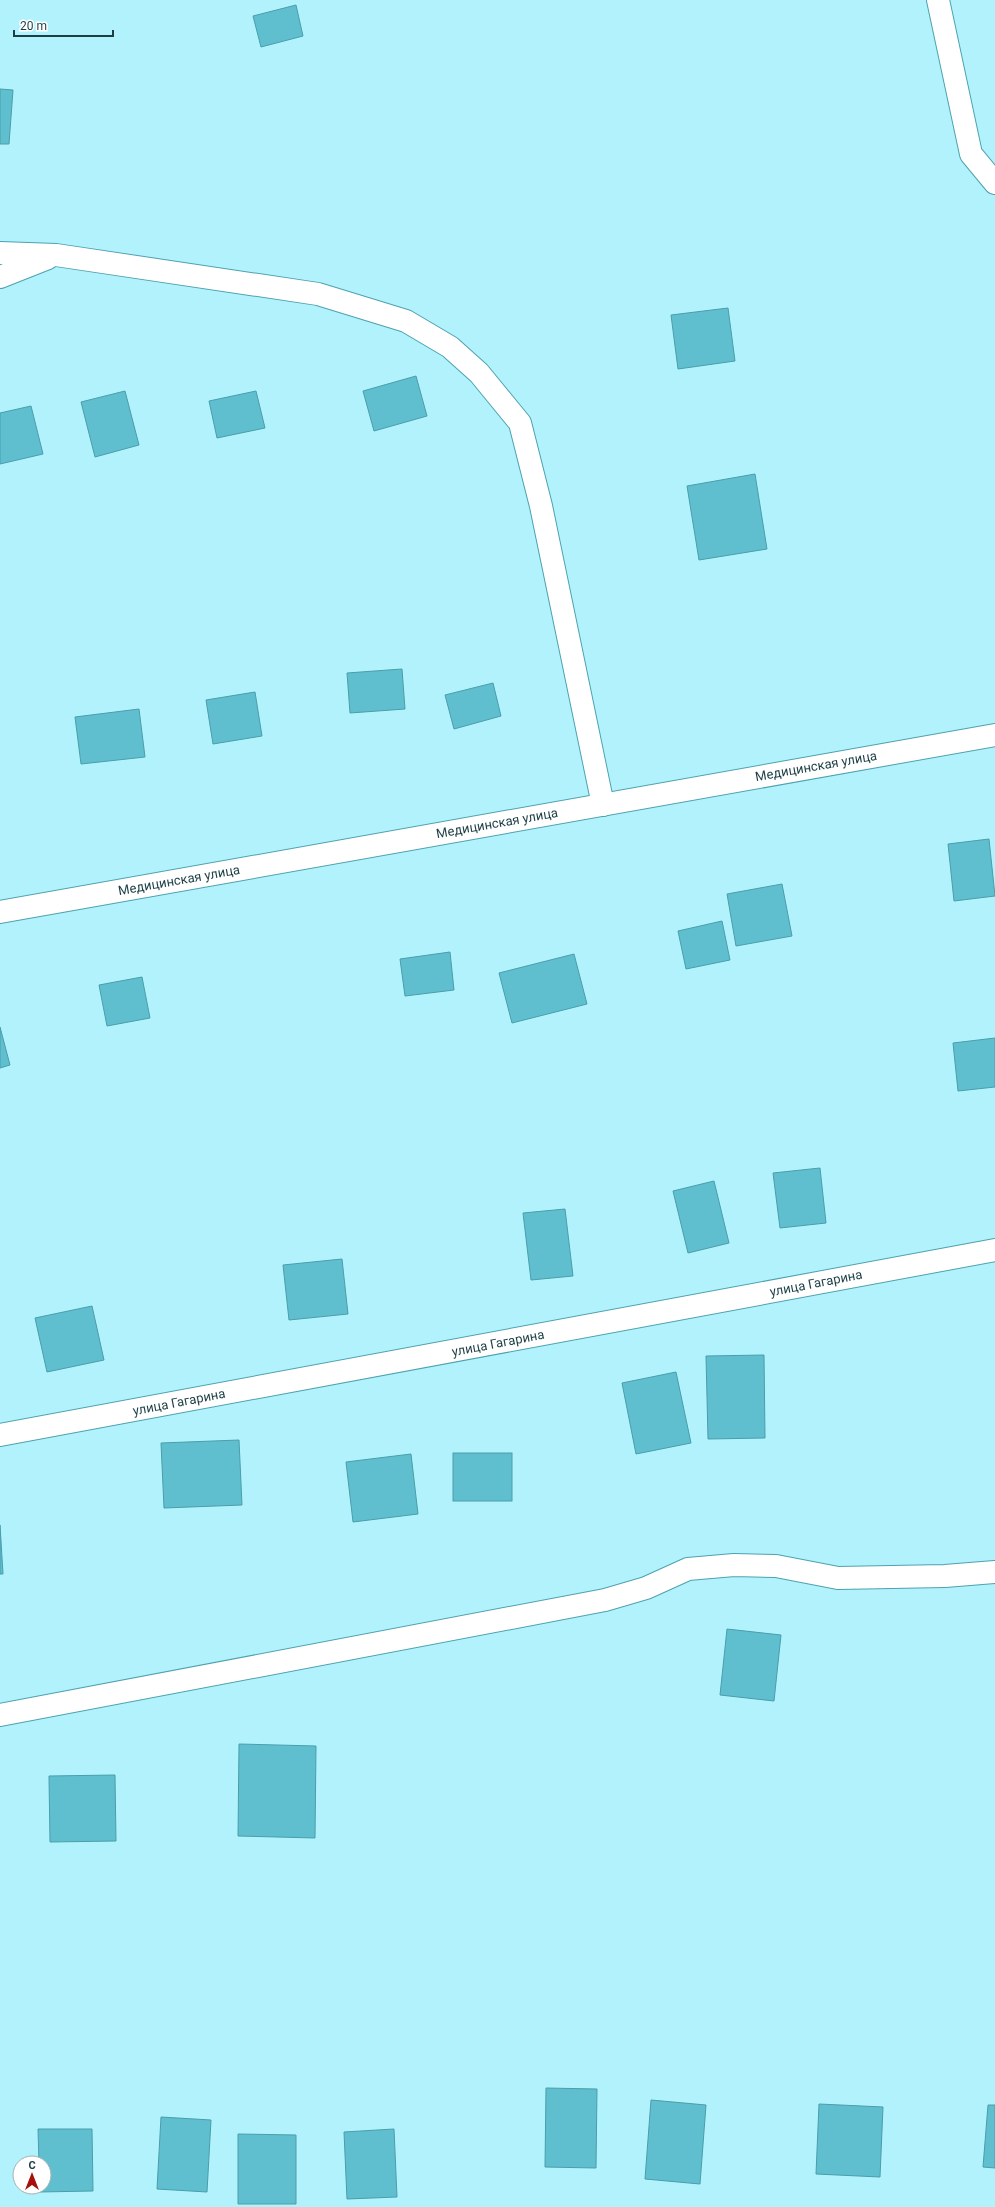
<svg xmlns="http://www.w3.org/2000/svg" width="995" height="2207" font-family="Roboto,sans-serif">
  <rect width="100%" height="100%" fill="#b1f2fd"/>
  <g fill="#60bfce" stroke="#4a9eab">
    <path d="M296,5l7,31 -42,11 -8,-31z"/>
    <path d="M0,89l13,1 -4,54h-9z"/>
    <path d="M728,308l7,53 -57,8 -7,-54z"/>
    <path d="M416,376l11,40 -53,15 -11,-40z"/>
    <path d="M125,391l14,54 -44,12 -14,-55z"/>
    <path d="M256,391l9,37 -48,10 -8,-37z"/>
    <path d="M31,406l12,48 -43,10v-51z"/>
    <path d="M755,474l12,75 -68,11 -12,-74z"/>
    <path d="M402,669l3,40 -55,4 -3,-40z"/>
    <path d="M493,683l8,33 -47,13 -9,-34z"/>
    <path d="M255,692l7,44 -49,8 -7,-44z"/>
    <path d="M139,709l6,48 -64,7 -6,-47z"/>
    <path d="M989,839l6,57 -41,5 -6,-57z"/>
    <path d="M782,884l10,52 -56,10 -9,-52z"/>
    <path d="M722,921l8,39 -44,9 -8,-38z"/>
    <path d="M450,952l4,38 -49,6 -5,-37z"/>
    <path d="M574,954l13,50 -75,19 -13,-50z"/>
    <path d="M142,977l8,41 -43,8 -8,-41z"/>
    <path d="M0,1027l10,38 -10,3z"/>
    <path d="M995,1038v49l-37,4 -5,-48z"/>
    <path d="M820,1168l6,55 -46,5 -7,-55z"/>
    <path d="M714,1181l15,62 -41,10 -15,-62z"/>
    <path d="M565,1209l8,67 -42,4 -8,-67z"/>
    <path d="M342,1259l6,55 -59,6 -6,-55z"/>
    <path d="M92,1306l12,54 -57,12 -12,-54z"/>
    <path d="M764,1355l1,83 -57,1 -2,-83z"/>
    <path d="M676,1372l15,71 -55,11 -14,-71z"/>
    <path d="M239,1440l3,65 -78,3 -3,-65z"/>
    <rect x="453" y="1453" width="59" height="48"/>
    <path d="M411,1454l7,60 -65,8 -7,-60z"/>
    <path d="M0,1525l3,49h-3z"/>
    <path d="M727,1629l54,6 -7,66 -54,-6z"/>
    <path d="M239,1744l77,2 -1,92 -77,-2z"/>
    <path d="M115,1775l1,66 -66,1 -1,-66z"/>
    <path d="M546,2088l51,1 -1,79 -51,-1z"/>
    <path d="M651,2100l55,5 -6,79 -55,-5z"/>
    <path d="M819,2104l64,3 -3,70 -64,-3z"/>
    <path d="M988,2105h7v63l-12,-1z"/>
    <path d="M161,2117l50,3 -4,72 -50,-3z"/>
    <path d="M38,2129h54l1,62 -54,1v-5h5v-24h-5z"/>
    <path d="M394,2129l3,68 -50,2 -3,-67z"/>
    <path d="M238,2134l58,1v69h-58z"/>
  </g>
  <g fill="none" stroke-linecap="round" stroke-linejoin="round">
    <g stroke="#4ea2af" stroke-width="24">
      <g id="street">
        <path d="M938,0l33,154 24,29"/>
        <path d="M0,253l56,2 262,39 88,27 44,26 29,26 41,50 21,83 62,299"/>
        <path d="M0,277l48,-19"/>
        <path d="M0,912l995,-177"/>
        <path d="M0,1435l995,-185"/>
        <path d="M0,1715l605,-115 41,-12 42,-19 46,-4 42,1 62,12 107,-2 50,-4"/>
      </g>
    </g>
    <use href="#street" stroke="#fff" stroke-width="22"/>
  </g>
  <g text-anchor="middle" dominant-baseline="central" stroke-width="3" stroke-linejoin="round" paint-order="stroke">
    <g font-size="13" fill="#1b3f44" stroke="#fff">
      <text transform="translate(816 766) rotate(-10)">Медицинская улица</text>
      <text transform="translate(497 823) rotate(-10)">Медицинская улица</text>
      <text transform="translate(179 880) rotate(-10)">Медицинская улица</text>
      <text transform="translate(816 1283) rotate(-11)">улица Гагарина</text>
      <text transform="translate(498 1343) rotate(-11)">улица Гагарина</text>
      <text transform="translate(179 1402) rotate(-11)">улица Гагарина</text>
    </g>
  </g>
  <g transform="translate(32 2175)"><circle r="19" fill="#ffffff" stroke="#a4b2b4"/>
  <path d="M0-3L7 15L0 10L-7 15Z" fill="#a6110c"/>
  <text y="-6" font-size="11" font-weight="bold" text-anchor="middle" fill="#1b3f44">С</text>
  </g>
  <path d="M14 30v6h99v-6" fill="none" stroke="#1b3f44" stroke-width="2"/>
  <text x="20" y="30" font-size="12" fill="#1b3f44" stroke="#ffffff" stroke-width="3" paint-order="stroke">20 m</text>
</svg>
